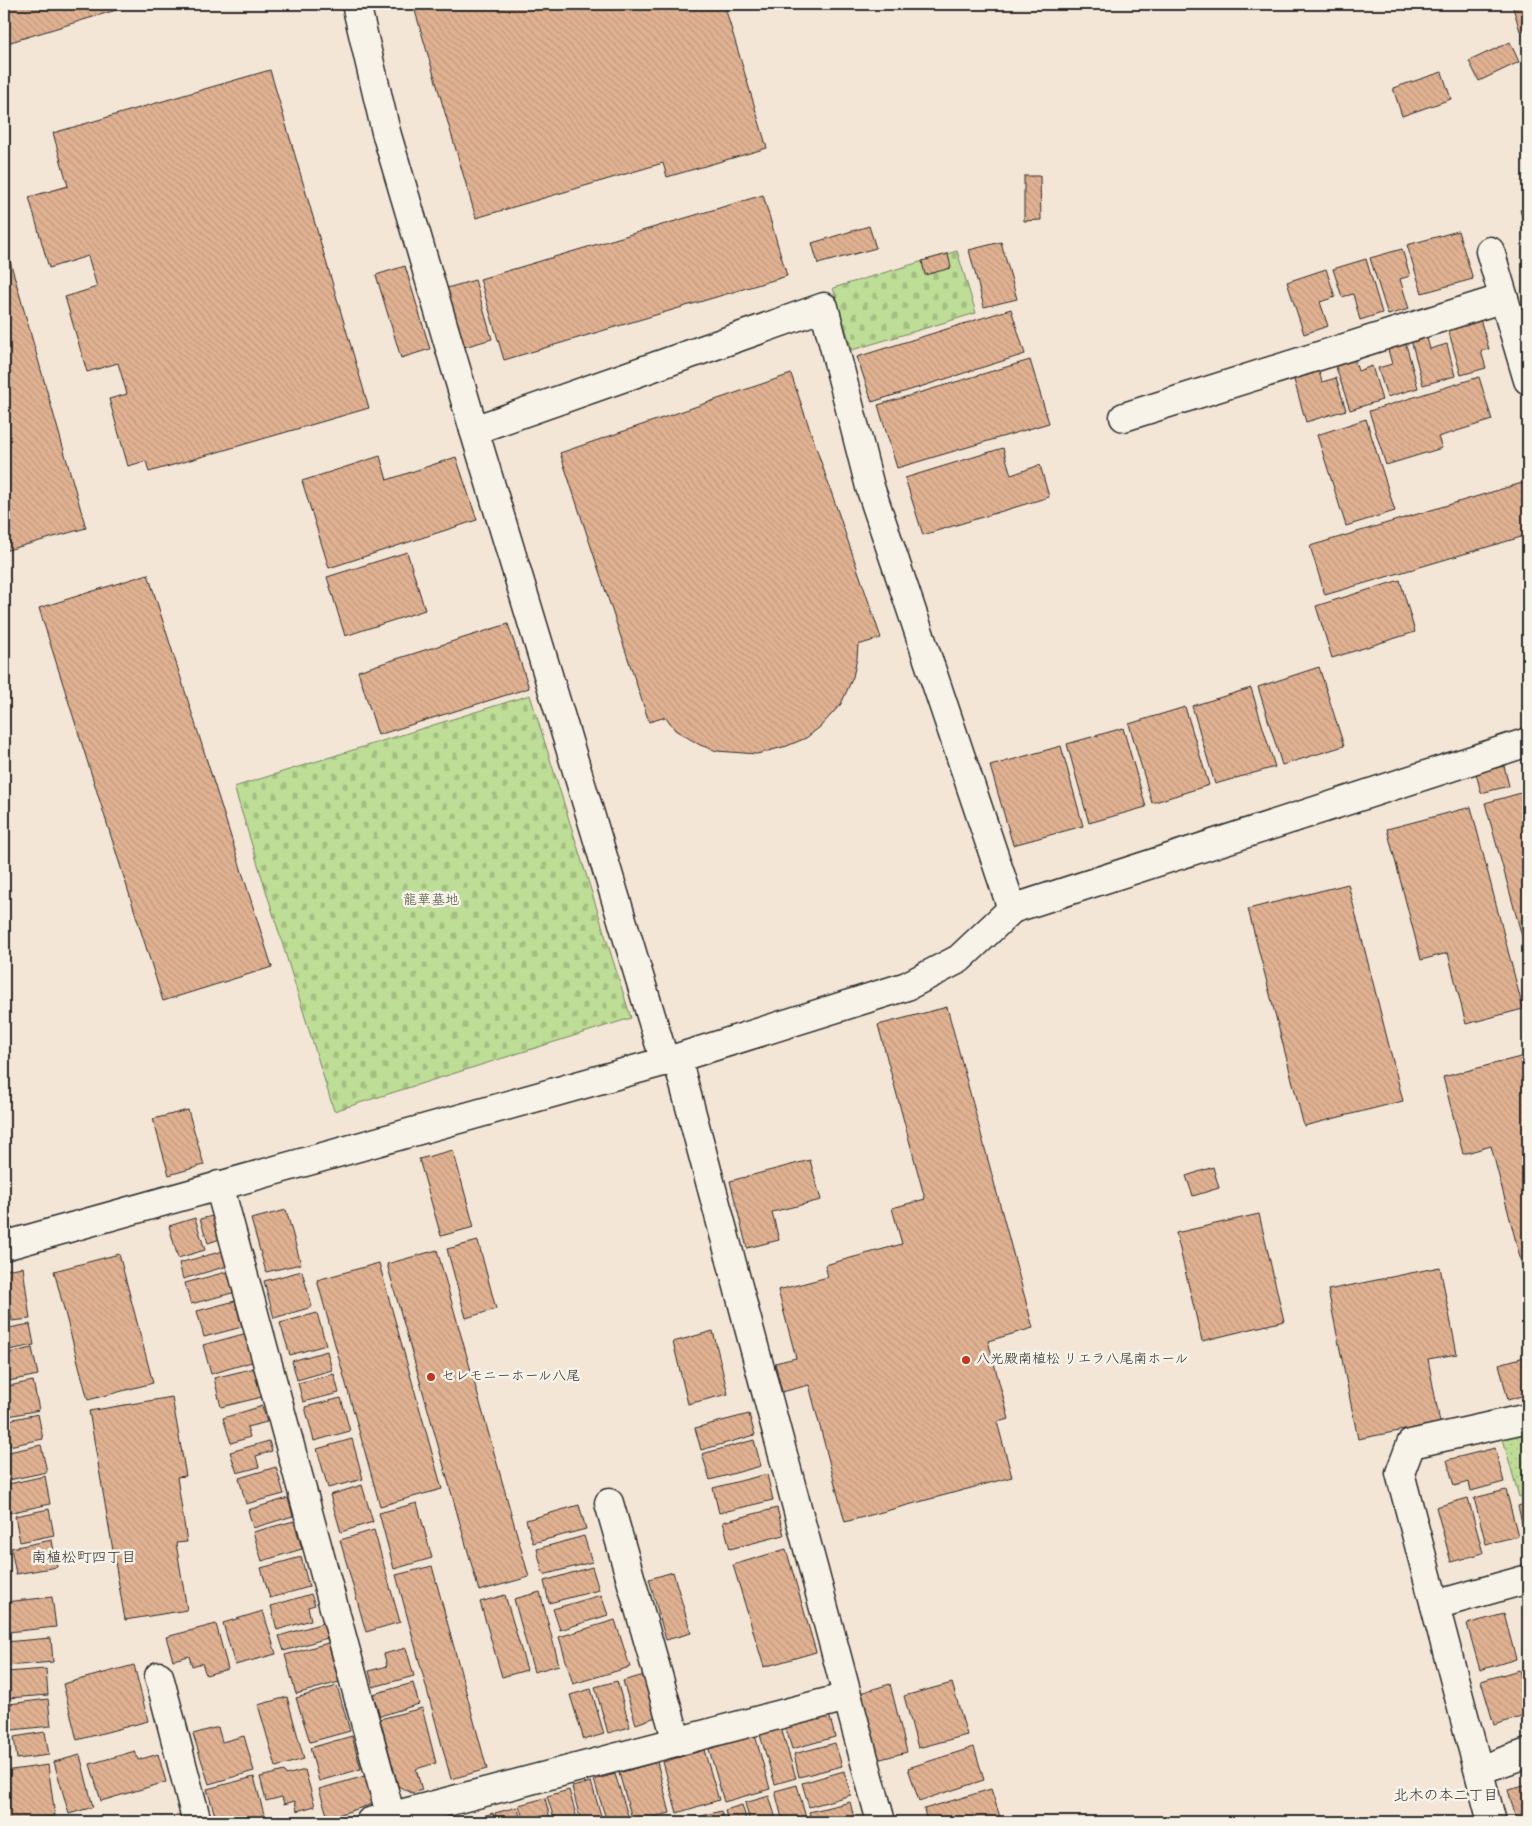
<svg xmlns="http://www.w3.org/2000/svg" width="1532" height="1826" font-family="'Gochi Hand','Klee One',sans-serif">
  <defs>
    <pattern id="grass-dots" width="8" height="8" patternUnits="userSpaceOnUse" patternTransform="scale(1.25)"><rect width="8" height="8" fill="#bedd96"/><path d="M2 2h.1M6 6h.1" fill="none" stroke="#a3be81" stroke-width="1.8" stroke-linecap="round"/></pattern>
    <pattern id="cemetery-stones" width="16" height="16" patternUnits="userSpaceOnUse" patternTransform="scale(1.25)"><rect width="16" height="16" fill="#bedd96"/><path d="M2 7V4a2 2 0 0 1 4 0v3zM10 15v-3a2 2 0 0 1 4 0v3z" fill="#a3be81"/></pattern>
    <pattern id="building-back-hatch" width="6" height="6" patternUnits="userSpaceOnUse" patternTransform="scale(1.25)"><rect width="6" height="6" fill="#e1b292"/><path d="M-1 5l2 2M0 0l6 6M5-1l2 2" fill="none" stroke="#c1997e"/></pattern>
  </defs>
  <rect width="100%" height="100%" fill="#f3e6d7"/>
  <filter id="ink" filterUnits="userSpaceOnUse"><feTurbulence type="fractalNoise" baseFrequency=".02" numOctaves="2"/><feDisplacementMap in="SourceGraphic" scale="10" xChannelSelector="R" yChannelSelector="G"/><feConvolveMatrix kernelMatrix="1 2 1 2 8 2 1 2 1" color-interpolation-filters="sRGB"/></filter>
  <g filter="url(#ink)">
    <path fill="url(#grass-dots)" stroke="#748460" d="M1528,1432v63l-9,2 -16,-58z"/>
    <g fill="url(#cemetery-stones)" stroke="#748460">
      <path d="M957,251l19,62 -124,37 -19,-62z"/>
      <path d="M530,695l101,323 -297,93 -100,-324z"/>
    </g>
    <g fill="url(#building-back-hatch)" stroke="#2b2b2b">
      <path d="M10,4h126l-132,40v-35l7,-2z"/>
      <path d="M413,4h311l43,144 -100,29 -4,-14 -187,55z"/>
      <path d="M1451,4h15l-14,3z"/>
      <path d="M1512,4h16v25l-8,2z"/>
      <path d="M1510,42l9,20 -40,19 -10,-20z"/>
      <path d="M270,70l99,338 -220,64 -3,-11 -18,5 -19,-67 18,-5 -9,-31 -31,9 -22,-75 32,-10 -9,-31 -39,12 -20,-71 39,-11 -15,-53z"/>
      <path d="M1442,72l9,27 -49,17 -9,-28z"/>
      <path d="M1024,176h16l1,44 -17,1z"/>
      <path d="M763,195l24,81 -283,84 -24,-81z"/>
      <path d="M1528,207v32l-8,-29z"/>
      <path d="M869,226l7,22 -58,16 -6,-21z"/>
      <path d="M1458,231l15,48 -51,14 -15,-48z"/>
      <path d="M4,240l82,288 -82,23z"/>
      <path d="M1001,242l16,57 -33,8 -15,-57z"/>
      <path d="M1402,249l8,27 -10,3 9,30 -21,6 -18,-57z"/>
      <path d="M948,254l3,14 -26,7 -3,-14z"/>
      <path d="M1366,259l16,54 -22,7 -7,-26 -11,3 -9,-28z"/>
      <path d="M405,266l25,83 -29,9 -25,-83z"/>
      <path d="M1326,269l9,28 -15,5 8,24 -24,8 -17,-52z"/>
      <path d="M475,280l17,59 -28,8 -17,-59z"/>
      <path d="M1011,309l14,45 -153,48 -15,-45z"/>
      <path d="M1480,319l9,30 -8,2 5,17 -25,7 -13,-46z"/>
      <path d="M1425,331l5,18 17,-5 8,32 -32,9 -13,-49z"/>
      <path d="M1405,341l13,47 -31,9 -9,-29 14,-4 -5,-18z"/>
      <path d="M1352,352l6,19 14,-5 10,34 -32,10 -17,-52z"/>
      <path d="M1030,360l19,63 -152,45 -19,-63z"/>
      <path d="M1317,365l5,17 14,-4 10,32 -40,12 -14,-49z"/>
      <path d="M791,374l90,264 -23,7 -1,13 -4,19 -12,27 -21,23 -14,11 -19,8 -30,8 -40,-3 -17,-6 -25,-15 -9,-13 -17,5 -89,-269z"/>
      <path d="M1479,377l13,43 -54,17 4,11 -56,17 -17,-54z"/>
      <path d="M1366,419l29,92 -49,15 -29,-91z"/>
      <path d="M1003,448l8,27 29,-10 9,32 -126,38 -18,-57z"/>
      <path d="M380,456l7,24 69,-23 21,63 -148,48 -27,-87z"/>
      <path d="M1522,483l6,21v31l-203,60 -15,-49z"/>
      <path d="M407,552l18,58 -80,26 -18,-59z"/>
      <path d="M148,574l124,393 -109,34 -124,-393z"/>
      <path d="M1400,580l15,52 -83,26 -16,-52z"/>
      <path d="M508,624l21,64 -151,47 -20,-64z"/>
      <path d="M1319,667l25,79 -62,19 -24,-78z"/>
      <path d="M1251,688l24,79 -60,17 -23,-78z"/>
      <path d="M1185,707l24,78 -57,18 -23,-79z"/>
      <path d="M1123,728l23,79 -57,16 -22,-79z"/>
      <path d="M1061,746l22,80 -70,19 -23,-79z"/>
      <path d="M1504,766l5,20 -28,7 -5,-20z"/>
      <path d="M1528,791v167l-43,-155z"/>
      <path d="M1471,807l52,202 -57,15 -18,-71 -27,7 -34,-131z"/>
      <path d="M1348,884l55,217 -99,25 -56,-217z"/>
      <path d="M947,1007l86,321 -45,13 21,78 -12,3 15,55 -167,45 -36,-137 -27,7 -7,-29 21,-5 -18,-68 50,-13 -3,-12 77,-21 -10,-36 33,-9 -47,-174z"/>
      <path d="M1528,1055v233l-37,-142 -28,8 -20,-77z"/>
      <path d="M188,1110l16,55 -35,10 -16,-56z"/>
      <path d="M453,1150l21,77 -33,9 -22,-77z"/>
      <path d="M810,1160l11,40 -49,12 7,28 -32,8 -17,-67z"/>
      <path d="M1213,1167l6,21 -26,8 -7,-20z"/>
      <path d="M286,1210l15,54 -35,8 -15,-53z"/>
      <path d="M1259,1214l25,107 -82,20 -26,-108z"/>
      <path d="M217,1215l6,23 -15,5 -8,-24z"/>
      <path d="M195,1218l10,32 -27,8 -9,-32z"/>
      <path d="M478,1241l18,68 -30,9 -19,-69z"/>
      <path d="M227,1250l4,15 -48,14 -4,-16z"/>
      <path d="M437,1250l92,327 -50,14 -92,-327z"/>
      <path d="M119,1254l34,129 -65,17 -34,-129z"/>
      <path d="M379,1263l63,226 -62,17 -63,-226z"/>
      <path d="M23,1267l7,52 -18,2 -8,-51z"/>
      <path d="M1440,1267l17,87 -29,5 12,64 -82,16 -30,-149z"/>
      <path d="M230,1271l6,21 -45,12 -6,-21z"/>
      <path d="M302,1271l10,36 -38,11 -10,-37z"/>
      <path d="M235,1301l7,26 -38,10 -7,-26z"/>
      <path d="M4,1304l3,17 -3,1z"/>
      <path d="M317,1313l9,32 -36,10 -10,-32z"/>
      <path d="M30,1324l4,21 -30,6v-22z"/>
      <path d="M713,1331l15,63 -40,10 -15,-62z"/>
      <path d="M247,1333l8,28 -44,13 -8,-29z"/>
      <path d="M32,1348l6,27 -34,7v-28z"/>
      <path d="M327,1351l5,19 -35,10 -5,-19z"/>
      <path d="M1528,1356v38l-20,6 -9,-36z"/>
      <path d="M255,1368l7,29 -41,10 -7,-29z"/>
      <path d="M334,1374l5,19 -36,9 -5,-19z"/>
      <path d="M33,1381l6,29 -35,7v-30z"/>
      <path d="M172,1397l14,79 -9,1 10,65 -11,1 11,67 -62,10 -36,-209z"/>
      <path d="M341,1398l9,33 -36,10 -9,-34z"/>
      <path d="M262,1406l5,16 -20,5 3,10 -19,6 -8,-25z"/>
      <path d="M38,1414l5,25 -39,8v-26z"/>
      <path d="M749,1414l6,21 -54,15 -6,-22z"/>
      <path d="M352,1439l11,40 -35,9 -11,-39z"/>
      <path d="M754,1440l7,26 -51,14 -8,-26z"/>
      <path d="M269,1441l3,10 -16,5 3,11 -22,6 -7,-21z"/>
      <path d="M41,1445l6,27 -43,9v-28z"/>
      <path d="M1495,1448l9,34 -33,9 -2,-9 -15,4 -7,-26z"/>
      <path d="M276,1467l8,27 -38,10 -7,-26z"/>
      <path d="M767,1474l6,26 -54,13 -6,-25z"/>
      <path d="M45,1476l5,28 -42,9 -4,-18v-10z"/>
      <path d="M362,1485l11,37 -32,10 -11,-37z"/>
      <path d="M1506,1490l12,46 -32,8 -12,-46z"/>
      <path d="M288,1498l5,18 -40,12 -5,-18z"/>
      <path d="M1468,1498l15,55 -32,9 -15,-55z"/>
      <path d="M417,1503l15,55 -38,11 -15,-56z"/>
      <path d="M1528,1503v45l-10,-42z"/>
      <path d="M579,1505l7,24 -53,14 -7,-23z"/>
      <path d="M777,1508l7,27 -54,14 -7,-27z"/>
      <path d="M49,1509l5,26 -34,7 -5,-26z"/>
      <path d="M294,1521l8,28 -40,12 -9,-29z"/>
      <path d="M374,1530l26,92 -34,10 -26,-92z"/>
      <path d="M584,1536l8,26 -49,13 -6,-26z"/>
      <path d="M52,1540l5,27 -41,7 -5,-26z"/>
      <path d="M786,1549l30,103 -52,15 -31,-102z"/>
      <path d="M301,1557l8,30 -39,11 -9,-30z"/>
      <path d="M432,1566l55,203 -36,10 -55,-204z"/>
      <path d="M592,1567l7,23 -50,13 -5,-22z"/>
      <path d="M673,1572l18,61 -25,7 -17,-61z"/>
      <path d="M540,1592l19,73 -25,7 -20,-73z"/>
      <path d="M311,1594l4,11 -7,2 3,13 -34,10 -6,-24z"/>
      <path d="M505,1595l22,75 -25,7 -22,-75z"/>
      <path d="M601,1595l7,20 -48,15 -7,-21z"/>
      <path d="M52,1597l4,30 -48,5 -3,-30z"/>
      <path d="M263,1611l13,43 -41,11 -12,-42z"/>
      <path d="M1528,1612v18l-5,-17z"/>
      <path d="M1504,1614l12,45 -36,11 -13,-46z"/>
      <path d="M615,1620l15,47 -57,17 -14,-47z"/>
      <path d="M323,1623l4,15 -43,13 -5,-15z"/>
      <path d="M216,1624l12,45 -22,6 -4,-12 -10,3 -3,-10 -16,4 -7,-23z"/>
      <path d="M51,1638l2,24 -46,4 -2,-24z"/>
      <path d="M328,1643l11,39 -43,12 -11,-39z"/>
      <path d="M406,1648l8,28 -41,11 -4,-16 18,-5 -3,-12z"/>
      <path d="M134,1665l14,56 -71,19 -14,-56z"/>
      <path d="M1528,1665v18l-5,-16z"/>
      <path d="M46,1669l2,26 -39,3 -3,-26z"/>
      <path d="M1519,1670l9,33v12l-34,10 -13,-44z"/>
      <path d="M644,1675l12,42 -20,7 -13,-43z"/>
      <path d="M617,1681l13,46 -22,6 -13,-46z"/>
      <path d="M413,1683l6,21 -39,12 -7,-22z"/>
      <path d="M952,1683l15,52 -49,13 -14,-52z"/>
      <path d="M890,1684l17,68 -30,8 -17,-67z"/>
      <path d="M337,1686l13,45 -40,11 -14,-44z"/>
      <path d="M591,1689l13,45 -20,6 -14,-45z"/>
      <path d="M287,1697l17,62 -28,8 -18,-62z"/>
      <path d="M48,1699l3,27 -39,4 -3,-26z"/>
      <path d="M422,1708l14,55 -20,6 6,21 -10,3 -14,-7 -18,-67z"/>
      <path d="M829,1714l6,23 -43,12 -7,-23z"/>
      <path d="M218,1727l4,15 22,-6 10,35 -45,13 -16,-50z"/>
      <path d="M781,1728l15,50 -21,6 -15,-49z"/>
      <path d="M45,1732l4,23 -32,4 -3,-22z"/>
      <path d="M755,1735l15,54 -46,13 -15,-53z"/>
      <path d="M352,1736l9,33 -42,12 -9,-33z"/>
      <path d="M835,1743l7,23 -43,11 -5,-23z"/>
      <path d="M974,1747l10,33 -65,21 -11,-33z"/>
      <path d="M704,1750l15,50 -42,13 -14,-51z"/>
      <path d="M135,1751l3,9 20,-6 8,28 -65,19 -11,-37z"/>
      <path d="M80,1755l13,52 -24,7 -15,-52z"/>
      <path d="M657,1762l13,51 -37,9 -14,-49z"/>
      <path d="M48,1765l7,51 -51,6v-51z"/>
      <path d="M305,1770l10,36 -18,5 -2,-10 -11,3 -2,-7 -16,4 -6,-24 24,-6 2,4z"/>
      <path d="M844,1771l7,24 -42,12 -7,-24z"/>
      <path d="M615,1774l15,48h-23l-13,-42z"/>
      <path d="M365,1776l8,28 -45,14 -9,-29z"/>
      <path d="M254,1777l11,41 -14,4h-9l-1,-7 -9,3 2,4h-17l-10,-33z"/>
      <path d="M591,1782l12,40h-22l-9,-35z"/>
      <path d="M797,1785l10,37h-24l-8,-31z"/>
      <path d="M1528,1785v37h-11l-9,-32z"/>
      <path d="M991,1789l10,31 -7,2h-67l-3,-13z"/>
      <path d="M569,1790l9,32h-23l-8,-26z"/>
      <path d="M769,1796l8,26h-27l-5,-19z"/>
      <path d="M545,1798l6,24h-27l-5,-17z"/>
      <path d="M850,1802l5,20h-43l-3,-10z"/>
      <path d="M742,1805l5,17h-19l-3,-12z"/>
      <path d="M517,1807l5,15h-24l-3,-9z"/>
      <path d="M721,1811l3,11h-20l-2,-6z"/>
      <path d="M493,1813l2,9h-24l-1,-2z"/>
      <path d="M698,1816l2,6h-19v-1z"/>
      <path d="M163,1819l1,3h-15z"/>
    </g>
    <g fill="none" stroke-linecap="round" stroke-linejoin="round">
      <g stroke="#2b2b2b" stroke-width="31">
        <g id="minor">
          <path d="M356,4l30,128 88,298 191,632"/>
          <path d="M1490,251l38,129"/>
          <path d="M1124,417l380,-119"/>
          <path d="M474,430l350,-123 46,180 142,422"/>
          <path d="M677,1058l204,764"/>
          <path d="M219,1185l172,632"/>
          <path d="M4,1246l673,-188 230,-72 52,-27 53,-50 516,-167"/>
          <path d="M609,1503l68,239"/>
          <path d="M1435,1605l93,-26"/>
          <path d="M159,1676l38,146"/>
          <path d="M1479,1770l49,-17"/>
          <path d="M370,1822l477,-125"/>
          <path d="M1492,1822l-92,-349 11,-29 117,-26"/>
        </g>
      </g>
      <use href="#minor" stroke="#f7f3e8" stroke-width="28"/>
    </g>
  </g>
  <g fill="#c8321e" stroke="#f7f3e8" stroke-width="2">
    <circle cx="966" cy="1360" r="5"/>
    <circle cx="431" cy="1377" r="5"/>
  </g>
  <g text-anchor="middle" dominant-baseline="central" stroke-width="5" stroke-linejoin="round" paint-order="stroke">
    <g font-size="14" fill="#505846" stroke="#f7f3e8">
      <text x="431" y="901">龍華墓地</text>
    </g>
    <g font-size="14" fill="#2b2b2b" stroke="#f7f3e8" text-anchor="start">
      <text x="976" y="1360">八光殿南植松 リエラ八尾南ホール</text>
      <text x="441" y="1377">セレモニーホール八尾</text>
    </g>
    <g font-size="15" fill="#2b2b2b" stroke="#f7f3e8">
      <text x="84" y="1559">南植松町四丁目</text>
      <text x="1446" y="1797">北木の本二丁目</text>
    </g>
  </g>
  <rect width="1532" height="1826" fill="none" stroke="#f7f3e8" stroke-width="20"/>
  <rect x="10" y="10" width="1512" height="1806" fill="none" stroke="#2b2b2b" stroke-width="2" filter="url(#ink)"/>
</svg>
